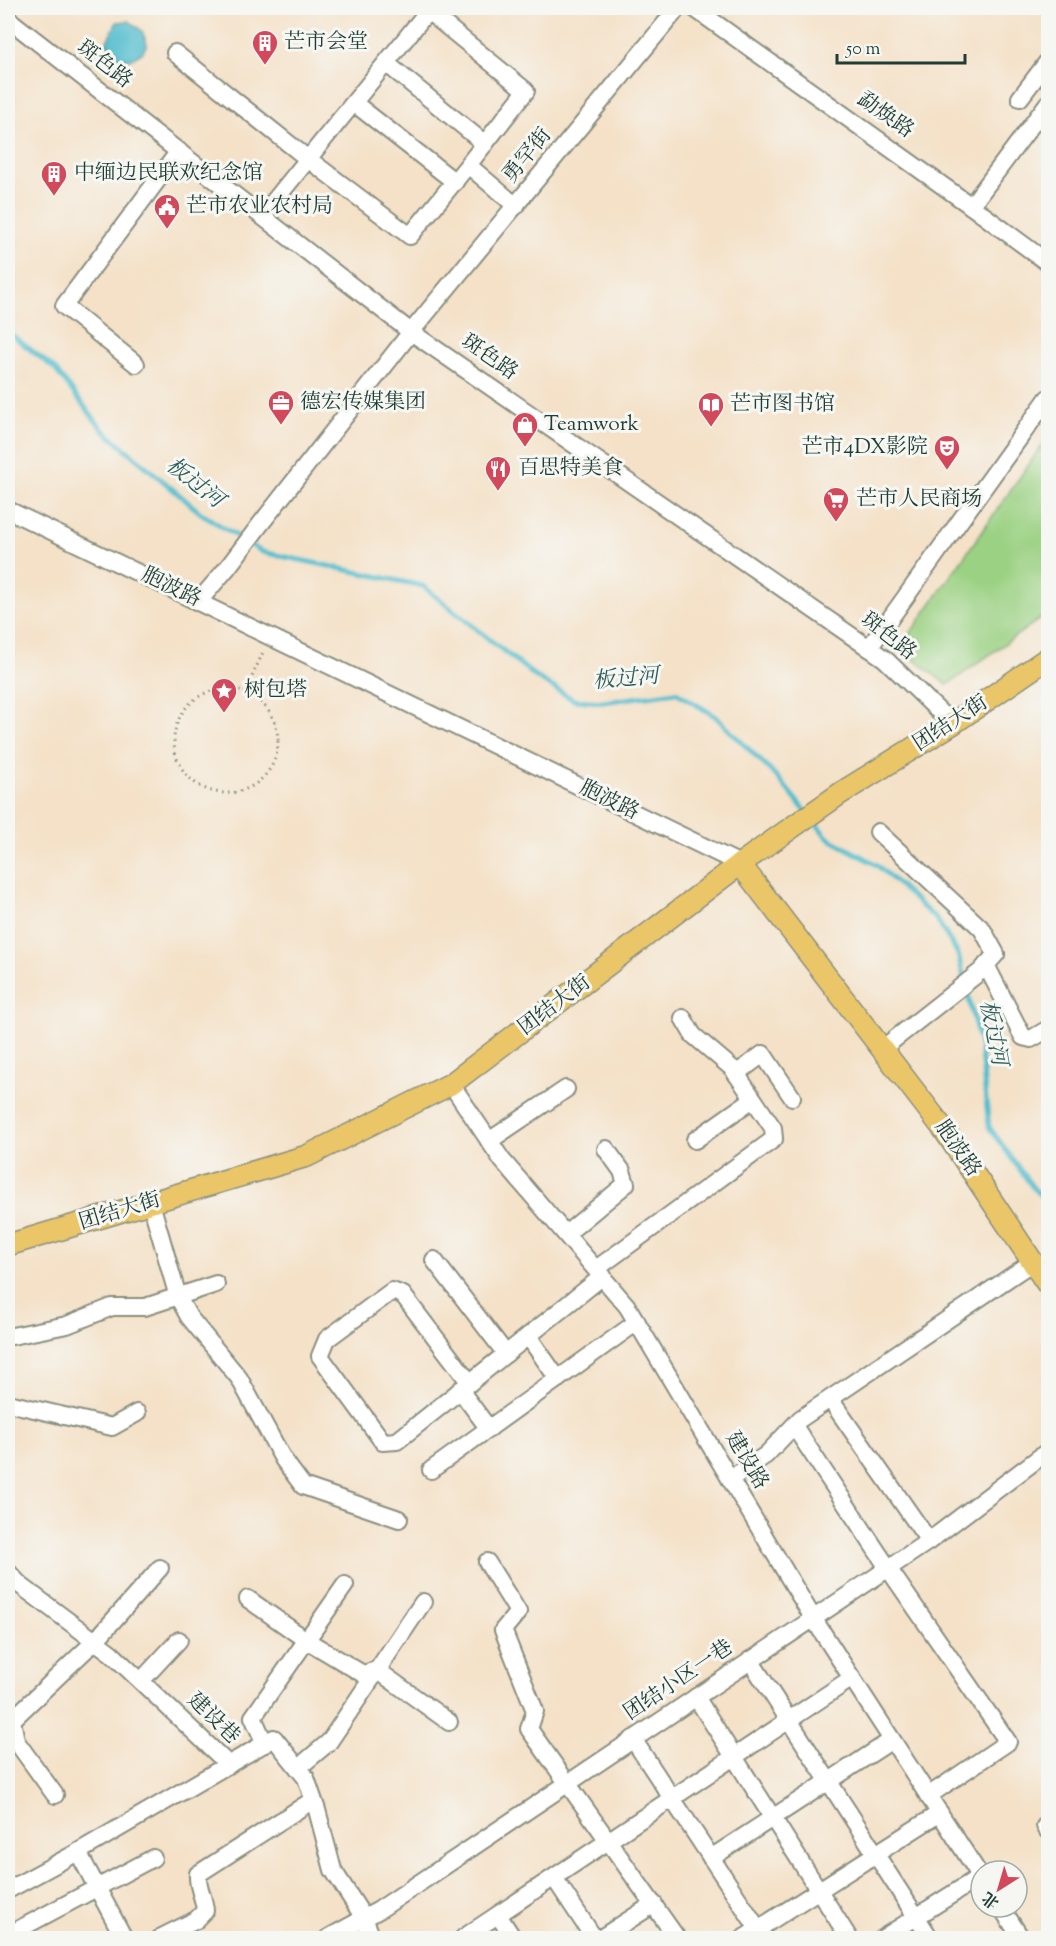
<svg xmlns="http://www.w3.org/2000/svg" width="1056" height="1946" font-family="'Sorts Mill Goudy','Noto Serif SC',serif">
  <rect width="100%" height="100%" fill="#f6f6f2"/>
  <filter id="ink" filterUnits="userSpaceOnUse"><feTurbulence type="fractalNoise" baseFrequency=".0167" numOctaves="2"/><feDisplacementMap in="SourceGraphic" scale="12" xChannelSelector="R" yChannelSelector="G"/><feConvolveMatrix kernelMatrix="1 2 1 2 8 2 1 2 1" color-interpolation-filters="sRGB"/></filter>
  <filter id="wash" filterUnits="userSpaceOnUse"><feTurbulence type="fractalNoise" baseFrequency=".008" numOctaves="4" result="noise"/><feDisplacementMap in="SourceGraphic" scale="24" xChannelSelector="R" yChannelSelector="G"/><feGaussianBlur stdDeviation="1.35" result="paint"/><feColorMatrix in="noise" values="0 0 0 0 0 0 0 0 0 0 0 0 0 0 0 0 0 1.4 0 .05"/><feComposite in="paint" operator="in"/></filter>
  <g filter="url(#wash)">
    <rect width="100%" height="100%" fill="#f4e1c7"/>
    <path fill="#9bd183" stroke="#5d875c" stroke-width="1.5" d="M1048,437v176l-101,72 -47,-37z"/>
    <path fill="#52bdce" stroke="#387d81" stroke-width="1.5" d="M129,21l13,10 5,13 -5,9 -12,7 -12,-2 -12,-15 11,-21z"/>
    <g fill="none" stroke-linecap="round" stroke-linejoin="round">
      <g stroke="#52bdce" stroke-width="5">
        <path d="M8,332l46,36 49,62 99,84 60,38 161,34 113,91 38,23 29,2 73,-10 39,24 62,61 29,35"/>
        <path d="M812,819l16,19 49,27 60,55 21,34 22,90 9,83 45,62 14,14"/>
      </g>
    </g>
  </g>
  <g filter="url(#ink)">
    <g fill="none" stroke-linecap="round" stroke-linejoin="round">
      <g stroke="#8a8f7e" stroke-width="20">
        <g id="minor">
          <path d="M694,8l277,198 77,57"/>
          <path d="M8,19l403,313 474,327 67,65"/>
          <path d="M175,53l133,106 -46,57"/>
          <path d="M386,63l99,81"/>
          <path d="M1020,98l28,-37"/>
          <path d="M354,103l101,79"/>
          <path d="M468,165l-58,71 -102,-77 120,-148 98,80 -58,74 48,41"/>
          <path d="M971,206l77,-103"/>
          <path d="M136,364l-72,-58 115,-155"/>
          <path d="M8,510l732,354"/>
          <path d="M199,601l29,-34 31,-41 152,-194 267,-324"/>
          <path d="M869,648l179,-250"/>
          <path d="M878,832l104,97 14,25 -15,17 -99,78"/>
          <path d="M986,965l37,72 8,2 17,-10"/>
          <path d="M736,1074l27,-20 29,43"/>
          <path d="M451,1084l51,76 125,146 186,312 168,259"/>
          <path d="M695,1140l58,-41"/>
          <path d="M489,1141l77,-52"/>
          <path d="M151,1203l27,94 11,20 50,61 44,81 20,27 96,33"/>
          <path d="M566,1234l60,-50 -4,-13 -16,-22"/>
          <path d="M434,1260l72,94"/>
          <path d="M596,1269l178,-130 -1,-11 -40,-59 -40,-34 -10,-17"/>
          <path d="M12,1336l55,-11 45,-18h33l71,-23"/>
          <path d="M528,1336l30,43"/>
          <path d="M470,1383l-67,-88 -11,-4 -65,48 -7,17 63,86 14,-1 206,-165"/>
          <path d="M460,1390l29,39"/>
          <path d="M830,1399l99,142"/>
          <path d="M8,1403l104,24 25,-14"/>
          <path d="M794,1426l94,142 120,174 -80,54"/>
          <path d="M431,1470l206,-148"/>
          <path d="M730,1479l36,-24 34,-36 234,-158"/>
          <path d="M487,1562l31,50 -15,18 32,81 -6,18 148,209"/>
          <path d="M8,1572l12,13 91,68 118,112"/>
          <path d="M248,1599l58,41 57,34 14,-4 72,52"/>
          <path d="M750,1660l180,278"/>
          <path d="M141,1681l38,-41"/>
          <path d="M696,1697l153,241"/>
          <path d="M633,1739l131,199"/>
          <path d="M265,1744l-12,-27 92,-132"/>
          <path d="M298,1768l31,-26 94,-140"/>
          <path d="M55,1795l-39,-54 -4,-21 83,-79 65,-73"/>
          <path d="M1045,1826l3,5"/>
          <path d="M78,1852l46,86"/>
          <path d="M711,1858l181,-118"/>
          <path d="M555,1879l39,59"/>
          <path d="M8,1890l70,-38 196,-114 32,40 11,32 16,60 31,48 8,20"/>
          <path d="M1001,1907l20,31"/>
          <path d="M498,1915l15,23"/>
          <path d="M8,1935l145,-77"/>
          <path d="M160,1938l36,-18 9,-9c-1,-15 -8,-23 -7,-37l115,-74"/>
          <path d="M328,1938l51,-28 550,-369 119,-90"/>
          <path d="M463,1938l389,-260"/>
          <path d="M601,1938l53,-34"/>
          <path d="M744,1938l196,-125"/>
          <path d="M883,1938l98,-62"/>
        </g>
      </g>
      <g stroke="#8a8f7e" stroke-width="24">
        <g id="major">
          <path d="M740,864l205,267 103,154"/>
          <path d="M8,1245l299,-89 144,-72 289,-220 101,-71 111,-69 96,-66"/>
        </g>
      </g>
      <g stroke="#8a8f7e" stroke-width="3" stroke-dasharray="1.5 4.5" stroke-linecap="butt">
        <circle cx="226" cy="741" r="52"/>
        <path d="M245,693l18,-41"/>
      </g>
      <use href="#minor" stroke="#fff" stroke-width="16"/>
      <use href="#major" stroke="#ebc669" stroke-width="21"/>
    </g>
  </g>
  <defs>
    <g id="building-pin" transform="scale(1.35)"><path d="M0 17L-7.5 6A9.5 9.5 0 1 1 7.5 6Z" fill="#d1495b" stroke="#f6f6f2"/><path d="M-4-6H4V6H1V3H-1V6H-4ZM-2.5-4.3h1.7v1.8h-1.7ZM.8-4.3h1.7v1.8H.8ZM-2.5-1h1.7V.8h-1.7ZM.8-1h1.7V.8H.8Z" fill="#fff"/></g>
    <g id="civic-pin" transform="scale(1.35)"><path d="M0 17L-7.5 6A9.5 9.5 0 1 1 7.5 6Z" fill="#d1495b" stroke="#f6f6f2"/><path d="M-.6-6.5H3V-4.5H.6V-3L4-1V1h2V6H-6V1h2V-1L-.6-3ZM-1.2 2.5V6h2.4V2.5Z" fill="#fff"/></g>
    <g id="office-pin" transform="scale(1.35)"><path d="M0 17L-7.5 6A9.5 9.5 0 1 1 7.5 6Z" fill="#d1495b" stroke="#f6f6f2"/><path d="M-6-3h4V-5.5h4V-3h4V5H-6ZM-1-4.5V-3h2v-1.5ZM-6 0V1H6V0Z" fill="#fff"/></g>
    <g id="library-pin" transform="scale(1.35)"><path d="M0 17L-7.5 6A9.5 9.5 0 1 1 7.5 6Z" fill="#d1495b" stroke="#f6f6f2"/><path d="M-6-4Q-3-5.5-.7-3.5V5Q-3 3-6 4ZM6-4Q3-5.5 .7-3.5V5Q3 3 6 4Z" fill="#fff"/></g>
    <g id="shop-pin" transform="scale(1.35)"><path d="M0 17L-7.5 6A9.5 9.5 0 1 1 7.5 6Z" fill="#d1495b" stroke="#f6f6f2"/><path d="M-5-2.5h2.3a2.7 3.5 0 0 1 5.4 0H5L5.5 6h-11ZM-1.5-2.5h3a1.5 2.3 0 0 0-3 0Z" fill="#fff"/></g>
    <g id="theatre-pin" transform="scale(1.35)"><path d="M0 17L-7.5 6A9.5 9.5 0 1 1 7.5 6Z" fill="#d1495b" stroke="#f6f6f2"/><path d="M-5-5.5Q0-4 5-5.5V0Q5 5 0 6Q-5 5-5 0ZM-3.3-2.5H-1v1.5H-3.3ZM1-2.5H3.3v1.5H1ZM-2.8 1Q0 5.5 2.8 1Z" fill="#fff"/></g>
    <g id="restaurant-pin" transform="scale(1.35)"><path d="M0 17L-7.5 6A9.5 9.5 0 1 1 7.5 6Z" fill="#d1495b" stroke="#f6f6f2"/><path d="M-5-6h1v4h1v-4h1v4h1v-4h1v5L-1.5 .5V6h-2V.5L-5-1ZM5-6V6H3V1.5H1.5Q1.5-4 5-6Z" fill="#fff"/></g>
    <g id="supermarket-pin" transform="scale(1.35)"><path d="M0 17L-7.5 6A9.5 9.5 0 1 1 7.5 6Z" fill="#d1495b" stroke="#f6f6f2"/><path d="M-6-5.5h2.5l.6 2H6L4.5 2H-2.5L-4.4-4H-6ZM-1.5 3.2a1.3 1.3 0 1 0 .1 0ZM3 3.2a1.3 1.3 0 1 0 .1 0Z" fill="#fff"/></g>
    <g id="sight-pin" transform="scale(1.35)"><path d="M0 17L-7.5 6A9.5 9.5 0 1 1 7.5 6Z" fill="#d1495b" stroke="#f6f6f2"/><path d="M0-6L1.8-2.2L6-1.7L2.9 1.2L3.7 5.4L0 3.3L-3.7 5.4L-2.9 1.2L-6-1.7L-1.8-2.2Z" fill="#fff"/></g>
  </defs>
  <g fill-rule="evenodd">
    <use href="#building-pin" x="265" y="43"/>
    <use href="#building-pin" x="54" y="174"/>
    <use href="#civic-pin" x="167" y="207"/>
    <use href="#office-pin" x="281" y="403"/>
    <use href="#library-pin" x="711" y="405"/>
    <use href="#shop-pin" x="525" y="425"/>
    <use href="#theatre-pin" x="947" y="448"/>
    <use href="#restaurant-pin" x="498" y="469"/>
    <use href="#supermarket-pin" x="836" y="500"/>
    <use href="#sight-pin" x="224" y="691"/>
  </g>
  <g text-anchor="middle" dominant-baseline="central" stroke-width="6" stroke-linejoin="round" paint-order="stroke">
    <g font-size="21" fill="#1f3d34" stroke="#f6f6f2" text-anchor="start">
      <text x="284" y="43">芒市会堂</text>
      <text x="74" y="174">中缅边民联欢纪念馆</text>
      <text x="186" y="207">芒市农业农村局</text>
      <text x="300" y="403">德宏传媒集团</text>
      <text x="730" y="405">芒市图书馆</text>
      <text x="544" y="425">Teamwork</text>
      <text x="928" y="448" text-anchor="end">芒市4DX影院</text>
      <text x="518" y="469">百思特美食</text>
      <text x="856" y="500">芒市人民商场</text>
      <text x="244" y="691">树包塔</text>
    </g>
    <g font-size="21" fill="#1f3d34" stroke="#f6f6f2">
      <text transform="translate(104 65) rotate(38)">斑色路</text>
      <text transform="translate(885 116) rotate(35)">勐焕路</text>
      <text transform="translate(528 156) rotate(-51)">勇罕街</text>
      <text transform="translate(489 358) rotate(35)">斑色路</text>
      <text transform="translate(171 588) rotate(26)">胞波路</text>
      <text transform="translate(888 637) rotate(38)">斑色路</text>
      <text transform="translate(951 724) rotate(-33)">团结大街</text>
      <text transform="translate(609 801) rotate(26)">胞波路</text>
      <text transform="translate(555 1006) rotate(-37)">团结大街</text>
      <text transform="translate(957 1149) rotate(55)">胞波路</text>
      <text transform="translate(120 1212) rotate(-17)">团结大街</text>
      <text transform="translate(746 1461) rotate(59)">建设路</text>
      <text transform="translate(679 1681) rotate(-34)">团结小区一巷</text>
      <text transform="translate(213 1719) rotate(44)">建设巷</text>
    </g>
    <g font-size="22" font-style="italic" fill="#2c5d5a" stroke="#f6f6f2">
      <text transform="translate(194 484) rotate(38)">板过河</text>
      <text transform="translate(626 680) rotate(-5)">板过河</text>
      <text transform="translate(992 1033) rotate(79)">板过河</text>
    </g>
  </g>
  <rect width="1056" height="1946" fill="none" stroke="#f6f6f2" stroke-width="30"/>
  <g transform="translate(999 1889) rotate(217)"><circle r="28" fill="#f6f6f2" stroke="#a0aca6" stroke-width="1.5"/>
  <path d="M0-4.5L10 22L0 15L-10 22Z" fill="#d1495b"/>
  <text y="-9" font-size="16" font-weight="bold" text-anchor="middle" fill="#1f3d34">北</text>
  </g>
  <path d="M837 54v9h128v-9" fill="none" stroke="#1f3d34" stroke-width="3"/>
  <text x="846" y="54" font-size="18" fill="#1f3d34" stroke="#f6f6f2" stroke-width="4.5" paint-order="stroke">50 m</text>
</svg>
